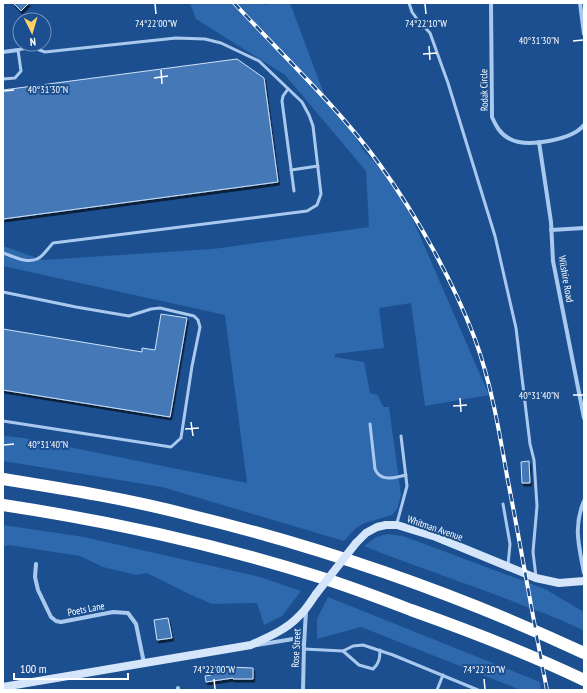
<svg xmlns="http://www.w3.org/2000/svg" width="587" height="693" font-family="'PT Sans Narrow',sans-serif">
  <defs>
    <filter id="shadow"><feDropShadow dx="1.5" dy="3" stdDeviation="0" flood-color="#0009"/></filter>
  </defs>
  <rect width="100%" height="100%" fill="#1b4f8f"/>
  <g fill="#2e69ad">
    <path d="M190,3h74l1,2 9,-2h16l37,99 21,21 15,27 29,30 21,40 76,175 -64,11 -14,-103 -32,5 5,40 -49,6v3l29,5 6,31 8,2 3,8 3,4h5l12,88 -4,14 -5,6 -27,8 -9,5 -12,13 -182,-54 -159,-26v-25l21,2 223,45 -22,-168 -222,-49v-20l39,14 171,-11 156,-22 -3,-56 -81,-96 -89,-56z"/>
    <path d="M3,525l81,12 176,40 41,14 -19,25 -18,9 -7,-22 -45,1 -23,-10 -42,-21 -11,2 -33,-8 -23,-11 -71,-11 -6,2z"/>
    <path d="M387,534l16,2 142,53 39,23v19c-20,-11 -41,-18 -62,-26 -53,-21 -106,-38 -158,-59l12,-9z"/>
    <path d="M328,597l212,85 1,8h-20l-160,-63 -44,12v-20z"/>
  </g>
  <g fill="#4478b7" stroke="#cfe3fa" filter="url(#shadow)">
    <path d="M13,3h16l-8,8z"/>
    <path d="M237,59l27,19 14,104 -275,37v-129z"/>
    <path d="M161,314l26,4 -17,99 -167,-27v-61l139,23v-4l13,2z"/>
    <path d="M529,461l1,22h-8l-1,-21z"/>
    <path d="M168,618l4,20 -15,2 -3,-20z"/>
    <path d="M228,667l25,1v11h-20v-1l-27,4 -1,-6 6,-1 -2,-4z"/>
  </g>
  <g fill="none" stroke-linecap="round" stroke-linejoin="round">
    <g stroke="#a9c9ee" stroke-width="3">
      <path d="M409,3l3,9 5,7 13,14 18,50 47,153 21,92 14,116 4,16 3,46 -4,46 3,25"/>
      <path d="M3,79l12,-1 6,-7 -3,-21 13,-3 14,5 131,-14 29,1 16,4 38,18 43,41 7,13 4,11 8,68 -4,11 -10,6 -254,32c-5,5 -10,14 -16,16 -11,5 -24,-3 -34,-6"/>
      <path d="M288,89l-5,7 -1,5 12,90"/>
      <path d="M291,170l27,-4"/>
      <path d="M3,292l73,15 53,9 22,-7 9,-1 34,8 4,4 2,7 -8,39 -11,72 -10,9 -168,-26"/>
      <path d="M370,424l5,45c5,13 20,9 31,6"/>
      <path d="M503,504l7,40 -2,21"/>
      <path d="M397,523l10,-37 -6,-50"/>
      <path d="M304,649l39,2 10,-5 10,-1 30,10 85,35"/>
      <path d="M343,651l16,14 14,4c6,-5 7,-11 7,-19"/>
      <path d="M437,690l6,-15"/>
    </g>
    <g stroke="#a9c9ee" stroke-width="4">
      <path d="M491,3l1,114c4,9 8,17 18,22 17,9 62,1 74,-14"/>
      <path d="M580,3l4,31"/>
      <path d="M3,52l15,-2"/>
      <path d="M539,142l12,80 2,39 31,157"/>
      <path d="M551,230l33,-2"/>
      <path d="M584,501c-11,26 -5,45 0,72"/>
      <path d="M36,564l-1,13 3,13 13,27 5,4 5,1 52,-10 15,1 8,11 8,39"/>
      <path d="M257,645l36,-6 5,1 6,5"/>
      <path d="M178,690v-2"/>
      <path d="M303,690l1,-45 2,-34"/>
    </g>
    <g stroke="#d6e6fa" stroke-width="8">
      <path d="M356,543l10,-10 11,-6 9,-2h11l39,12 100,41 23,5 25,-2"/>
      <path d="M3,687l248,-42c17,-8 35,-15 48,-29 7,-6 12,-15 17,-22"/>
    </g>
    <g stroke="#fff" stroke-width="12">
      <path d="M3,479c62,10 125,20 186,36 136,33 268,79 395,138"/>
      <path d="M3,505c106,16 211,39 313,71 32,10 64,22 95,34 59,21 117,43 173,70"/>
    </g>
    <g stroke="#fff" stroke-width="4">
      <path id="rail" d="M234,3c49,53 104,104 146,162 37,51 73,116 95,174 16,44 24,91 32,137 14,71 26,143 40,214"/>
    </g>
    <use href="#rail" stroke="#1b4f8f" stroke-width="2.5" stroke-dasharray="8" stroke-linecap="butt"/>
    <path stroke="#d6e6fa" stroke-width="8" d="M316,594l40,-51"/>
  </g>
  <path fill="none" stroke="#fff" stroke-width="1.5" d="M155,4l1,10M425,4l1,10M573,41l10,-1M429,46l1,14M423,54l14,-1M161,70l1,14M154,78l14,-2M4,91l10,-1M573,395h10M460,398l1,14M453,406l14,-1M191,422l2,14M185,429l14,-1M4,445l10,-1M214,679l1,10M484,679l1,10"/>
  <g text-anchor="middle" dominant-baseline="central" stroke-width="4" stroke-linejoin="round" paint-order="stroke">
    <g font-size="10" fill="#fff" stroke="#1b4f8f">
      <text transform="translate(484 90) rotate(-91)">Rodak Circle</text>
      <text transform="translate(566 279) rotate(80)">Wilshire Road</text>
      <text transform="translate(435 528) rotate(19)">Whitman Avenue</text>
      <text transform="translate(86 609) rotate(-11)">Poets Lane</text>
      <text transform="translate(296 648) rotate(-87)">Rose Street</text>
    </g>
  </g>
  <g font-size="10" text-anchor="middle" fill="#fff" stroke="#1b4f8f" stroke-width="4" stroke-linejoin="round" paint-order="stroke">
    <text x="156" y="27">74°22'00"W</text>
    <text x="426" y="27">74°22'10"W</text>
    <text x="539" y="44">40°31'30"N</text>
    <text x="48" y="93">40°31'30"N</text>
    <text x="539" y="399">40°31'40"N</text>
    <text x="48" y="448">40°31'40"N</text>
    <text x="214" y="673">74°22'00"W</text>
    <text x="484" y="673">74°22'10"W</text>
  </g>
  <rect width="587" height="693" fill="none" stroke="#ffffff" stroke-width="8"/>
  <g transform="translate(32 32) rotate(175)"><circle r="19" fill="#1b4f8f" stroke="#7695bc"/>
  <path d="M0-3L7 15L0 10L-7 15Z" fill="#ffd166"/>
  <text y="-6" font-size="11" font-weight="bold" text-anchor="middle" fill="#ffffff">N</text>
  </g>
  <path d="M14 673v6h114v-6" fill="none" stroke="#ffffff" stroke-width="2"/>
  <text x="20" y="673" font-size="12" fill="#ffffff" stroke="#1b4f8f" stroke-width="3" paint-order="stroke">100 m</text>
</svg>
